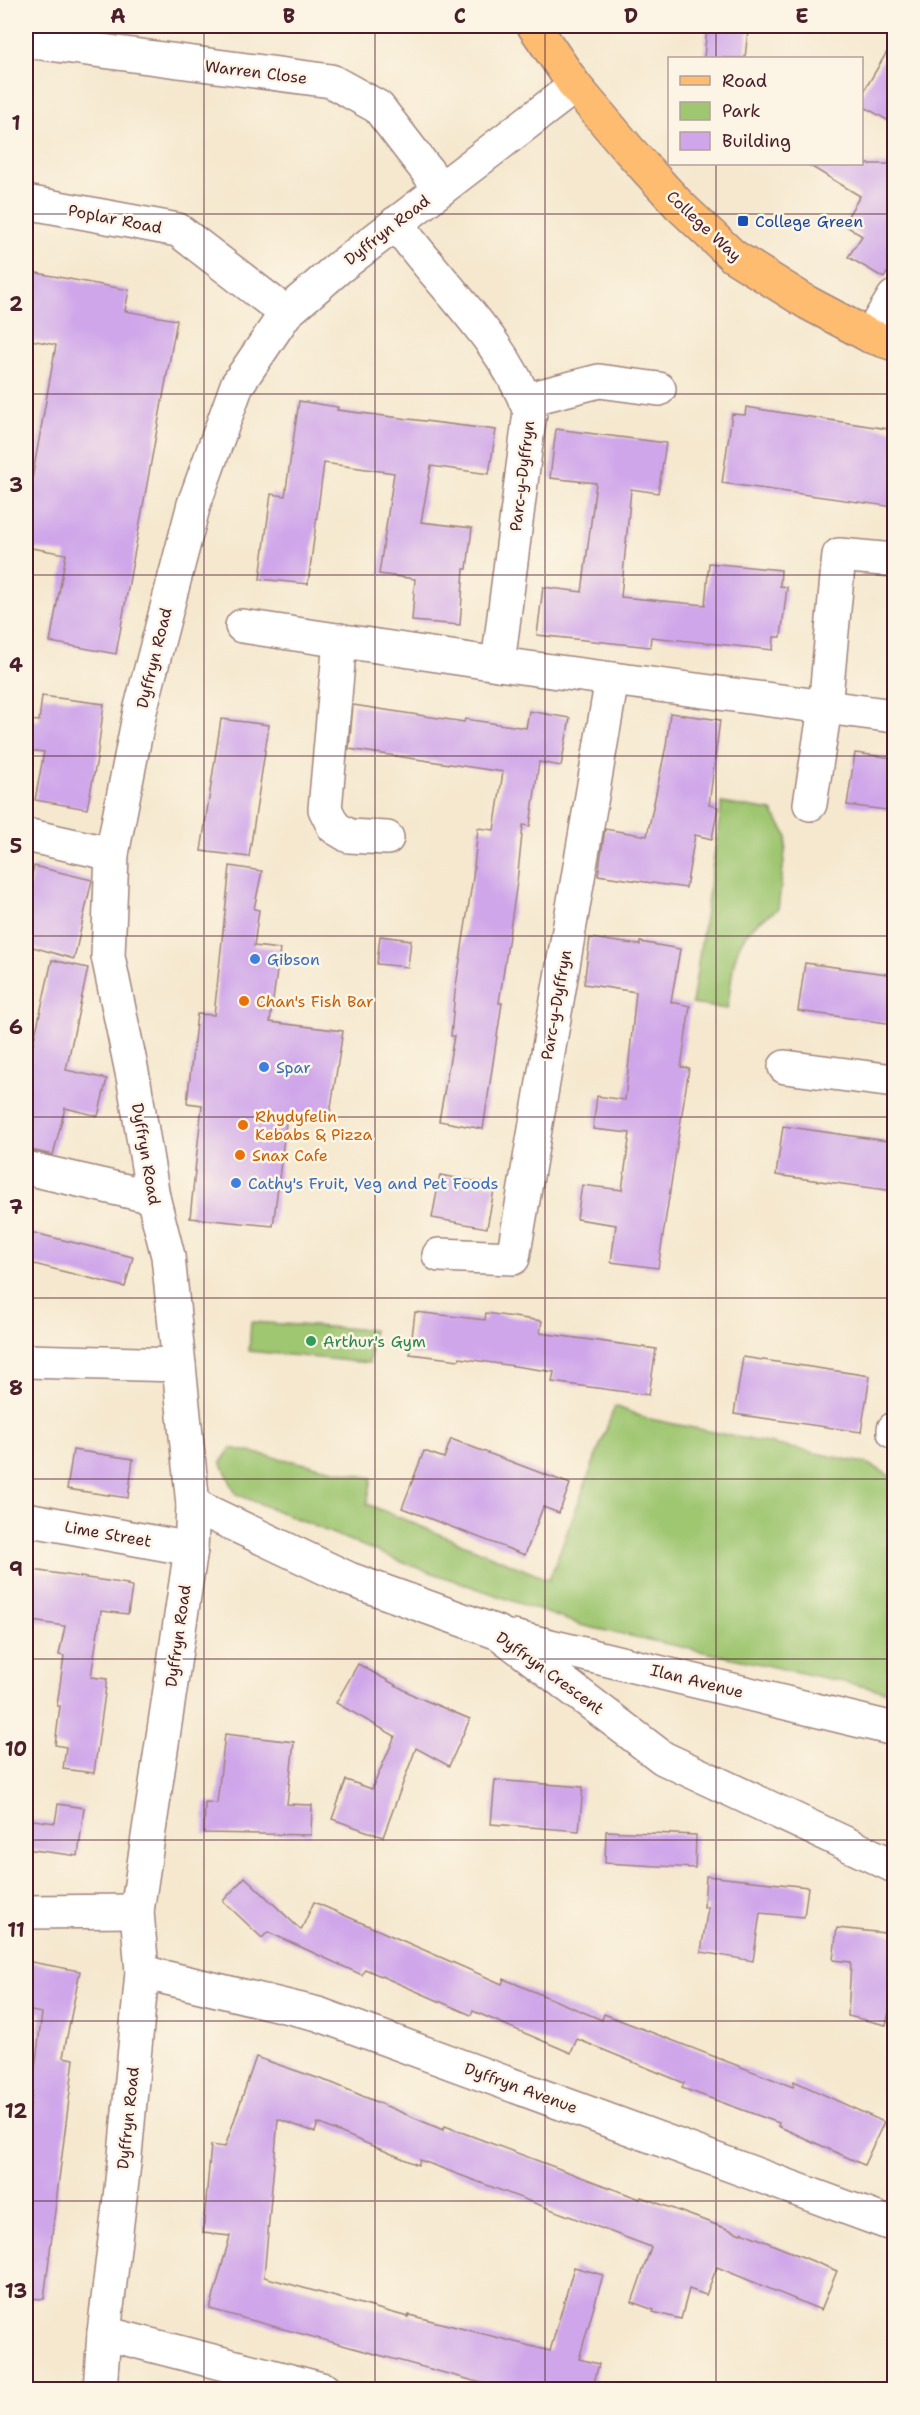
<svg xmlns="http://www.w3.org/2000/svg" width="920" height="2415" font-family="'Shantell Sans',sans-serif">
  <rect width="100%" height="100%" fill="#fcf5e5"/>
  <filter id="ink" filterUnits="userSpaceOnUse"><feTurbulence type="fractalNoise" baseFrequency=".0167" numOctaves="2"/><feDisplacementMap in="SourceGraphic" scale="12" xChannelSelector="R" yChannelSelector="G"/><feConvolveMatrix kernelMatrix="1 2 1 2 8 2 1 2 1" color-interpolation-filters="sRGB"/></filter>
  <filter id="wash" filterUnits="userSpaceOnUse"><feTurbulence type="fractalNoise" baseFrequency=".008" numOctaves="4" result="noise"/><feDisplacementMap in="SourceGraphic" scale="24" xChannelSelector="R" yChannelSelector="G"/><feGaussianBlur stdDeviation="1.35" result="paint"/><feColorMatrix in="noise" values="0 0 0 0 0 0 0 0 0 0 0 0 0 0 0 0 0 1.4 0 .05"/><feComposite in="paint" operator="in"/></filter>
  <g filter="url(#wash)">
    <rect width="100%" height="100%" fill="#f5e8cf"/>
    <g fill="#9fc671" stroke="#74724e" stroke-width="1.5">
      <path d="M722,803l50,8 15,25 -9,73c-49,28 -42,49 -51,100l-35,-5z"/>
      <path d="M251,1322l122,8 -4,33 -120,-12z"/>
      <path d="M615,1406l30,12 224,46 25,14v215l-310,-67 -177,-62 -171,-70 -15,-32 10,-14 141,30 -5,26 182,76z"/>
    </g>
    <g id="blocks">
      <g fill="#cfa6ea">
        <path d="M707,26l41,4 -3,28h-41z"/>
        <path d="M894,40v84l-33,-19v-9z"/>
        <path d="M807,164h87v97l-10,17 -36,-21 14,-21 -19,-12 17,-28z"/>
        <path d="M26,271l103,19 -4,21 52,9 -61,334 -66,-12 16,-88 -40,-7v-35l30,-167 -30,-6z"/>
        <path d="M299,401l39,6 -1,3 159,20 -7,44 -58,-8 -10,56 51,6 -5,41h-3l-4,56 -48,-4 3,-42 -36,-5 15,-101 -70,-10 -16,121 -48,-5 11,-85 14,2z"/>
        <path d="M746,407l148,23v77l-172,-24 10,-69 13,1z"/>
        <path d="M556,429l110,14 -8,50 -27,-4 -10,108 84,8 4,-42 72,7 -1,16 7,1 -6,50h-7l-1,13 -122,-13 -1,10 -113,-12 6,-48 39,5 14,-109 -46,-5z"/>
        <path d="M42,696l62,8 -7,55 -10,50 -52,-9 9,-48 -18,-2 4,-30 9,1z"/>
        <path d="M353,705l111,17 1,-3 61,9 3,-17 41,7 -9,48 -22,-4 -9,64 -7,-1 -6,57 -18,121h3l-19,126 -44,-8 15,-85h-3l4,-44 18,-115 5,-49 16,2 9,-58 -154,-23z"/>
        <path d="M670,713l50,7 -11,85 9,2 -6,32 -17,-4 -9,53 -88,-13 7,-46 42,7 19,-90z"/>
        <path d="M221,719l48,6 -20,132 -48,-6z"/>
        <path d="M855,753l39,5v53l-47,-6z"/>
        <path d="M34,866l58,14 -18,79 -48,-14v-46z"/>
        <path d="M230,866l32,5 -8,38 5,1 -5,36 26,3 -10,73 73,9 -14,89 -42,-5 -14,111 -83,-8 12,-113 -15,-2 10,-89 17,1z"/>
        <path d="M380,936l31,4 -3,27 -31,-3z"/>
        <path d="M590,938l50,7v-3l40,7 -9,53 19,4 -9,61 8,1 -31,200 -47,-6 5,-37 -39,-6 5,-34 40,5 8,-57 -37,-4 4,-33 28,4 11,-108 -52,-8z"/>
        <path d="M52,960l36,8 -22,102 41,9 -9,37 -33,-8 -12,47 -27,-6v-73z"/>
        <path d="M805,963l89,12v49l-96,-13z"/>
        <path d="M783,1126l111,16v49l-118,-16z"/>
        <path d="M440,1175l55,10 -8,43 -55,-10z"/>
        <path d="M26,1231l107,26 -8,30 -99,-25z"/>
        <path d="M415,1312l70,8 1,-7 56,8 -2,12 116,16 -7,46 -97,-13 2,-10 -94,-14 -1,2 -49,-6z"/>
        <path d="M743,1357l127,19 -9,56 -127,-18z"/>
        <path d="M451,1439l119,45 -11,29 -16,-6 -18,48 -123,-47 22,-57 20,7z"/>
        <path d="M73,1450l60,9 -5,39 -61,-9z"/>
        <path d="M26,1569l102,15 -1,2 5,1 -4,27 -27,-3 -10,66 16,2 -13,94 -31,-4 3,-22 -11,-2 5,-39h-3l7,-50 -5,-1 6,-29 -39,-6 3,-20h-3z"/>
        <path d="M358,1664l57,32 55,23 -21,47 -33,-18 -33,89 -51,-18 14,-39 26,9 23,-53 -59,-33z"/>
        <path d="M225,1734l69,8 -7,62 25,1 -1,30 -107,-2 1,-31 12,1z"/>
        <path d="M495,1780l88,7 -4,44 -88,-7z"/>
        <path d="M58,1804l26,4 -6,48 -52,-7v-30l29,4z"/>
        <path d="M606,1831l90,4 -1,33 -90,-5z"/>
        <path d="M706,1876l102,11 -4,30 -44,-4 -7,48 -52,-9 7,-45h-4z"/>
        <path d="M245,1877l56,53 13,-28 188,82 2,-5 98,41 2,-6 189,73 1,-6 90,41 -20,43 -86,-39 1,-3 -97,-35 2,-5 -107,-44 -6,14 -98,-42 -2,4 -106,-46 -3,6 -94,-43 -6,6 -39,-37z"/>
        <path d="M837,1928l57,6v55l-8,36 -38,-9 3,-54 -18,-2z"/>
        <path d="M26,1961l54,10 -17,86 11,2 -30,240 -18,-1v-158l16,-127 -16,-3z"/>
        <path d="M256,2057l76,26 111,47 2,-4 195,73 1,-2 100,37 1,-2 95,39 -16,39 -104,-43 -11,28 -17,-6 -8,30 -28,-7 1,-2 -22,-8 19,-55 -231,-87 -2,5 -100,-42 -3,9 -37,-13 -14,158 144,40 1,-2 141,36 24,-84 29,8 -24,84 20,5 -7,26h-85l-297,-81 20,-73 -27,-3 8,-88 14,2z"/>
      </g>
    </g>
  </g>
  <g filter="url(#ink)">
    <use href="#blocks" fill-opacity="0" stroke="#a0847d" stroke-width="1.5"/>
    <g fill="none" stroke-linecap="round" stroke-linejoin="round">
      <g stroke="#a0847d" stroke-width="36">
        <g id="minor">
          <path d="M26,41l305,40 47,26 63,82"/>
          <path d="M26,202l152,28 108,83"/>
          <path d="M396,223c44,62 108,117 134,189l-32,252 396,52"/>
          <path d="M870,336l24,-39"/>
          <path d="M525,400l74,-19 60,8"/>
          <path d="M242,626l256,38"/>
          <path d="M340,640l-15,169 9,18 15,9 38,2"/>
          <path d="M810,804l15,-96 14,-153 55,5"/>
          <path d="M26,835l86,19"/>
          <path d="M785,1067l109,14"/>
          <path d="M26,1168l127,29"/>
          <path d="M439,1255l74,3 99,-579"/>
          <path d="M26,1361l153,4"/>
          <path d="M894,1432v-3"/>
          <path d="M193,1505l156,74 150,54 164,125 231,108"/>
          <path d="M26,1519l165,30"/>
          <path d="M513,1637l381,92"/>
          <path d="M26,1912l111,-1"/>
          <path d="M142,1972l176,42 576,211"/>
          <path d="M104,2333l221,57"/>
          <path d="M100,2390l4,-57 21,-178 17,-183 -5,-61 54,-362 2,-44 -25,-249 -15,-59 -19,-115 -26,-126 4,-102 28,-143 54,-207 43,-119 49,-72 51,-44 238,-183"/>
        </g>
      </g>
      <g stroke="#a0847d" stroke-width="36">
        <path id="major" d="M534,26l41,60 54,64 50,55 54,51 75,47 62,33 24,8"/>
      </g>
      <use href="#minor" stroke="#fff" stroke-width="33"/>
      <use href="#major" stroke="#febc70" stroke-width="33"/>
    </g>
  </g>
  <path fill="none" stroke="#4a1f2b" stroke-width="1.5" stroke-opacity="0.55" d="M204,26v2364M375,26v2364M545,26v2364M716,26v32M716,164v2226M26,214h868M26,394h868M26,575h868M26,756h868M26,936h868M26,1117h868M26,1298h868M26,1479h868M26,1659h868M26,1840h868M26,2021h868M26,2201h868"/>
  <rect fill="#1a4fb4" stroke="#fcf5e5" stroke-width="2" x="737" y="215" width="12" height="12" rx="3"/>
  <g fill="#3f7fe0" stroke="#fcf5e5" stroke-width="2">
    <circle cx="255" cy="959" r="6"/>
    <circle cx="264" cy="1067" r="6"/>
    <circle cx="236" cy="1183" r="6"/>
  </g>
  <g fill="#e8710a" stroke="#fcf5e5" stroke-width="2">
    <circle cx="244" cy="1001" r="6"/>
    <circle cx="243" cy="1125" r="6"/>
    <circle cx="240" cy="1155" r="6"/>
  </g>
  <circle fill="#2e9e5b" stroke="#fcf5e5" stroke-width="2" cx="311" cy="1341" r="6"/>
  <g text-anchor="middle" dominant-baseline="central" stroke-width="5" stroke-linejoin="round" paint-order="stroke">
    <g font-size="16" fill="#4a1f2b" stroke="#fcf5e5">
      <text transform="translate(256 72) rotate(7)">Warren Close</text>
      <text transform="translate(115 219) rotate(11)">Poplar Road</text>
      <text transform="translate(704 226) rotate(43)">College Way</text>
      <text transform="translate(387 230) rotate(-38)">Dyffryn Road</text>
      <text transform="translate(522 476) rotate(-83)">Parc-y-Dyffryn</text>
      <text transform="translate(154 658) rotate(-76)">Dyffryn Road</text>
      <text transform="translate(556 1005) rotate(-80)">Parc-y-Dyffryn</text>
      <text transform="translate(146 1154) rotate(80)">Dyffryn Road</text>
      <text transform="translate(108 1534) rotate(10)">Lime Street</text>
      <text transform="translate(178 1636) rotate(-82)">Dyffryn Road</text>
      <text transform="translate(550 1673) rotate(36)">Dyffryn Crescent</text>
      <text transform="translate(697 1681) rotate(14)">Ilan Avenue</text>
      <text transform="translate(521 2088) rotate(20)">Dyffryn Avenue</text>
      <text transform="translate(128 2118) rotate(-84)">Dyffryn Road</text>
    </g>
    <g font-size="16" fill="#164399" stroke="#fcf5e5" text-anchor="start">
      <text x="755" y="221">College Green</text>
    </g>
    <g font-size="16" fill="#366cbe" stroke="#fcf5e5" text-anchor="start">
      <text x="267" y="959">Gibson</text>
      <text x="276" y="1067">Spar</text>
      <text x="248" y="1183">Cathy's Fruit, Veg and Pet Foods</text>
    </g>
    <g font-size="16" fill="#c56008" stroke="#fcf5e5" text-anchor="start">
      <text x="256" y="1001">Chan's Fish Bar</text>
      <text x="255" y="1116">Rhydyfelin<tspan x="255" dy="18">Kebabs &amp; Pizza</tspan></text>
      <text x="252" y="1155">Snax Cafe</text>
    </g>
    <g font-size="16" fill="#27864d" stroke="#fcf5e5" text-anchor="start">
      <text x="323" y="1341">Arthur's Gym</text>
    </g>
  </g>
  <rect width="920" height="2415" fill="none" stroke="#fcf5e5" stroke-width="66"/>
  <rect x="668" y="57" width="195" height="108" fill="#fcf5e5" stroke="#b59f9b" stroke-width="1.5"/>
  <rect x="680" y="76" width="30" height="9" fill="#febc70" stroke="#b59f9b" stroke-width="1.5"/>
  <text x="722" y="87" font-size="18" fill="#4a1f2b">Road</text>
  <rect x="680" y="102" width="30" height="18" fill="#9fc671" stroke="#b59f9b" stroke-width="1.5"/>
  <text x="722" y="117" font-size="18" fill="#4a1f2b">Park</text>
  <rect x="680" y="132" width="30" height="18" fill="#cfa6ea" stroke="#b59f9b" stroke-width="1.5"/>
  <text x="722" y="147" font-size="18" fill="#4a1f2b">Building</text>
  <rect x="33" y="33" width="854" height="2349" fill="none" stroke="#4a1f2b" stroke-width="2"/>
  <g font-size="20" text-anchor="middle" font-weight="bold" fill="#4a1f2b">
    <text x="118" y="23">A</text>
    <text x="289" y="23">B</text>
    <text x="460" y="23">C</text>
    <text x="631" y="23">D</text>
    <text x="802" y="23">E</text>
    <text x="16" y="130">1</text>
    <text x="16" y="311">2</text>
    <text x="16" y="492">3</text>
    <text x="16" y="672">4</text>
    <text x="16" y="853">5</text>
    <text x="16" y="1034">6</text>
    <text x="16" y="1214">7</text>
    <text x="16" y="1395">8</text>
    <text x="16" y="1576">9</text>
    <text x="16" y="1756">10</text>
    <text x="16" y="1937">11</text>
    <text x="16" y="2118">12</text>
    <text x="16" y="2298">13</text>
  </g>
</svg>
